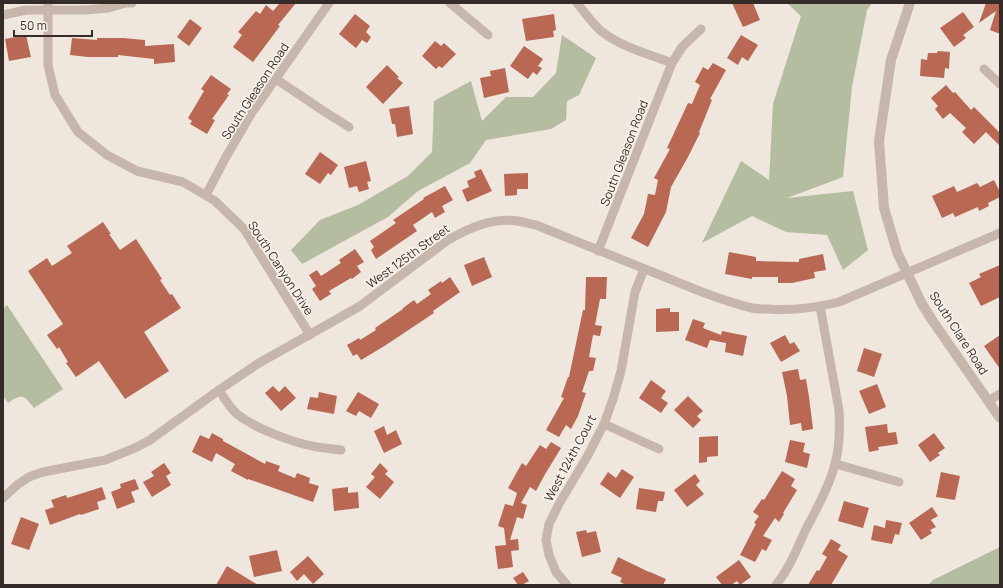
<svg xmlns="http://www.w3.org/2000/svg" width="1003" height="588" font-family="Manrope,sans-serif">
  <rect width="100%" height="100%" fill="#efe6de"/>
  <g fill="#b4bd9f">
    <path d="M787,3h85l-5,7 -15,77 -9,90 -56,21 66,-7 15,59 -25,20 -16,-35 -41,-3 -34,-16 -50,27 39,-82 28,19 4,-76 28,-88z"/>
    <path d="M562,35l34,23 -17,37 -12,6 -1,19 -15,9 -65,11 -16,23 -52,28 -30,26 -86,47 -11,-14 29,-30 38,-15 50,-29 24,-24 2,-51 37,-20 11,40 24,-24h27l23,-24z"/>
    <path d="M7,305l56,84 -29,19c-10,-13 -12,-15 -26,-5l-5,-7v-87z"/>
    <path d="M1000,547v38h-72l5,-5z"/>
  </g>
  <g fill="#b86853">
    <path d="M280,3h16l-18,22 2,1 -27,36 -20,-15 9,-12 -4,-3 18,-21 4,3 6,-9 7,6z"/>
    <path d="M732,3h21l7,17 -17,7z"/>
    <path d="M986,3h14v31l-10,-4 6,-19 -17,12z"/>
    <path d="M963,12l11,15 -11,8 3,3 -12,9 -14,-19z"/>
    <path d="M355,14l15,12 -4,6 5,5 -4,6 -5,-3 -6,8 -17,-14z"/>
    <path d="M554,14l2,16 -3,1 1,6 -28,4 -4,-22z"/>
    <path d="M190,19l12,9 -13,18 -12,-9z"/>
    <path d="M26,35l5,22 -22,4 -4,-22z"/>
    <path d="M741,35l17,10 -10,16 -6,-4 -4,8 -11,-7z"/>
    <path d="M72,38l25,2v-2h26l22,2v6l29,-2 1,18 -21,2v-5l-36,-4v2h-30l-18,-2z"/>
    <path d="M435,41l6,5 3,-3 12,11 -14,14 -3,-2 -3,3 -14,-13z"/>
    <path d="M524,46l19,13 -5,7 4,2 -5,7 -4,-3 -5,7 -18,-13z"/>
    <path d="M938,51l12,1 -1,17 -4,-1 -1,10 -24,-2 1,-17 6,1 1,-7h9z"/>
    <path d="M713,63l13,7 -16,29 2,1 -13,32 1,1 -12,24 -17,30 -5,25 -18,35 -17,-9 13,-24 4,-20 7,1 3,-15 -4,-2 16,-29 -3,-1 21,-45 4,1 8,-19 -5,-3 8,-15 5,3z"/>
    <path d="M387,65l12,12 -2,1 6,5 -20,21 -17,-17z"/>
    <path d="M505,68l4,24 -25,6 -4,-20 11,-2 -1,-5z"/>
    <path d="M211,75l20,14 -4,5 2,1 -17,24 3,1 -8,14 -17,-10 2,-3 -4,-3 16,-27 -3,-2z"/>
    <path d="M946,85l7,8 2,-1 16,18 3,-3 26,26v13l-14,-14 -12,12 -12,-12 4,-4 -16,-15 -7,6 -8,-10 3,-3 -7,-8z"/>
    <path d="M409,106l4,28 -16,3 -2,-13h-3l-3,-15z"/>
    <path d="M320,152l18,13 -7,10 -3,-2 -8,11 -15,-10z"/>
    <path d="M366,161l5,20 -4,1 2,7 -10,3 -2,-6 -8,2 -5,-21z"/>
    <path d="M481,169l11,22 -25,11 -5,-12 7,-3 -2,-6 9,-4 -2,-5z"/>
    <path d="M528,173v16h-11v6l-12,1 -1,-22z"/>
    <path d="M994,180l6,12v5l-12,6 1,3 -10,5 -1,-4 -23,10 -2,-4 -11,5 -10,-22 22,-10 3,6 20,-9 3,4z"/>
    <path d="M445,186l8,14 -11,6 3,6 -10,6 -3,-6 -19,13 4,6 -41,28 -5,-9 3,-3 -4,-6 26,-18 -3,-3 31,-21 -1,-1z"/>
    <path d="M103,222l8,12h-2l11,16 16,-11 26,40 -2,1 10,15 2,-1 9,14 -37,24 25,39 -44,28 -26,-38 -23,16 -10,-14 2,-1 -9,-15 -2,2 -10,-14 16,-11 -35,-53 19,-13 5,8 20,-13 -5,-7z"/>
    <path d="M355,249l9,13 -7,4 4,6 -9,7 -1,-1 -22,13 2,3 -11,7 -8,-12 4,-3 -7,-11 8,-5 4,6 20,-13 -2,-3z"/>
    <path d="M729,252l27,5v4l43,1v-3l24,-5 3,16 -12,2 1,6 -23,5h-14v-6h-26v2l-27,-5z"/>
    <path d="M484,257l8,20 -20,9 -8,-21z"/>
    <path d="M1000,265v32l-19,9 -12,-23 12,-6 -2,-3z"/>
    <path d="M450,277l10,15 -27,19 1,2 -48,32 -25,15 -4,-6 -4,2 -6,-11 12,-7 1,2 16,-10 -1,-2 28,-19v-1l11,-8 3,4 14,-10 -3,-4 13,-9 1,2z"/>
    <path d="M586,277h21l-1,22h-6l-5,26 7,1 -2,10 -7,-1 -4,22 7,1 -3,13h-4l-7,21 4,1 -8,23 -7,13 -5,-4 -7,12 -13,-7 18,-32 -3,-1 7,-20h1l14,-67h2z"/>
    <path d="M670,308v4h9v19l-23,1v-23z"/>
    <path d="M693,319l12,4 -2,5 18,7 1,-4 25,5 -4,20 -18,-4 1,-9 -16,-3 -3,8 -22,-8z"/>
    <path d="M785,335l5,9 4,-2 6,9 -19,11 -11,-19z"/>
    <path d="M1000,335v34l-16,-23z"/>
    <path d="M864,348l18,6 -8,23 -17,-6z"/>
    <path d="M798,369l2,11 6,-1 3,18 4,32 -11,2 -1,-8 -11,2 -3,-29 -5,-24z"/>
    <path d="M651,380l15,11 -5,7 7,5 -7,10 -22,-15z"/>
    <path d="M877,384l9,23 -17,7 -10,-23z"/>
    <path d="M273,386l6,6 6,-6 11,12 -15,13 -16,-18z"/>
    <path d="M319,392l18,4 -3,18 -27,-5 3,-12 8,1z"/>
    <path d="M358,392l21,12 -8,14 -12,-7 -3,5 -10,-5z"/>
    <path d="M688,396l15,15 -6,5 4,4 -8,8 -19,-18z"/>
    <path d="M887,424l1,9 8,-1 2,12 -20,3 1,3 -10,2 -4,-25z"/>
    <path d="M384,426l3,9 9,-5 6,14 -18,9 -10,-22z"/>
    <path d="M212,433l11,6v2l42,23 1,-3 14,5 -2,5 17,7 2,-5 13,5 -1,5 10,3 -6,16 -65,-23v1l-17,-9 4,-7 -19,-11 -4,9 -20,-10 8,-17 9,4z"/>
    <path d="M934,433l11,15 -7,5 2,2 -10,7 -12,-17z"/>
    <path d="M718,436v20l-11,1v5l-8,1v-26z"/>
    <path d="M790,440l15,3 -2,9 7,2 -3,14 -22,-6z"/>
    <path d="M551,442l10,6 -17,28 -8,15 -6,-4 -9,16 6,2 -4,14 -6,-2 -7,23 8,-1 1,11 -8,1 2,16 -15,2 -3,-23 11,-1 -2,-17 -6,-2 7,-22 8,2 4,-13 -9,-5 14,-25 4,3 14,-21 6,4z"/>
    <path d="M164,463l7,10 -5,3 5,9 -19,12 -9,-15 11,-6 -3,-4z"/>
    <path d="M380,463l8,8 -3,3 9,8 -14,17 -14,-12 9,-10 -4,-3z"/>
    <path d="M622,469l12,8 -14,21 -20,-14 8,-12 8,6z"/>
    <path d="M782,471l13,8 -4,7 6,4 -14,23 1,1 -5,8 -4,-4 -12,18 9,4 -6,11 -4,-2 -7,13 -15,-7 16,-31 -2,-1 5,-7 -6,-4 9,-13 2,1z"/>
    <path d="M941,472l19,4 -5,24 -19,-3z"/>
    <path d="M695,474l5,7 -4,4 8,9 -17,13 -13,-17z"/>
    <path d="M135,479l4,10 -8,3 4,10 -18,7 -6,-17 10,-4 -1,-4z"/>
    <path d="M102,487l4,12 -9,3 2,7 -18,6 -1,-1 -30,11 -5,-15 9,-3 -3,-7 15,-5 1,3z"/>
    <path d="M348,487v6l10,-1 1,16 -25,3 -2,-22z"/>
    <path d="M639,488l26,4 -2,9h-5l-2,11 -20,-3z"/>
    <path d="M844,501l25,7 -6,20 -25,-7z"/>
    <path d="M932,507l6,9 -7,4 5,7 -6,3 2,3 -11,7 -12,-17z"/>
    <path d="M21,517l18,7 -10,26 -18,-6z"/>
    <path d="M886,520l16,3 -3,12 -4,-1 -3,10 -21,-4 3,-15 11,3z"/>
    <path d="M586,530l1,3 9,-2 5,21 -19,5 -6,-25z"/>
    <path d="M831,539l10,6 -3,5 10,6 -17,29h-23l9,-15 2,1 8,-14 -5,-3z"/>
    <path d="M277,550l5,21 -28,6 -5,-21z"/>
    <path d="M308,556l16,18 -11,10 -9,-10 -7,7 -7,-9z"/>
    <path d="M618,557l31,15h1l16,7 -3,6h-37l-6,-3 2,-4 -11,-5z"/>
    <path d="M739,560l12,17 -11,8 -3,-4 -6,4h-9l-6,-8z"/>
    <path d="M227,566l31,19h-42z"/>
    <path d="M523,572l6,9 -7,4h-4l-5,-7z"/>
  </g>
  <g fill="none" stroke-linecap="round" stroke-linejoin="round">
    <g stroke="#c6b6ab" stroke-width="9">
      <path d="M48,3v62l7,30 23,37 29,23 30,16 46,11 32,19 29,28 66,106"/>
      <path d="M450,3l38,32"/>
      <path d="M577,3c8,10 15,20 24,28 18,15 49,24 71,32"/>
      <path d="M3,15l23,-5h60l22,-2 18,-5h6"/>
      <path d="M984,69l16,15"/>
      <path d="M276,79l49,33 24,15"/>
      <path d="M206,195l20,-38 25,-43 78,-111"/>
      <path d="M598,251l74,-188 10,-16 19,-18"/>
      <path d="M219,390c5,8 11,18 18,24 19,15 57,29 80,33 8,1 16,2 24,3"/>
      <path d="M988,401l12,-7"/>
      <path d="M604,424l55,25"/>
      <path d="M836,464l63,18"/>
      <path d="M3,498l14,-13 12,-8 14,-5 62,-12 30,-12 15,-8 69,-50 40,-27 80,-45 21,-12 88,-66c21,-12 45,-23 70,-19 6,1 12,3 18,4l166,67c16,6 33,12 50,16 5,1 11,1 16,1 24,2 47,-1 71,-7l161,-69"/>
      <path d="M567,585l-11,-13 -7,-17 -3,-15 3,-16 10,-20 29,-49 16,-31 9,-25 8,-28 14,-79 9,-23"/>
      <path d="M776,585c13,-16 21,-36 29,-54 11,-21 24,-44 30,-67 5,-18 5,-36 4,-54l-19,-104"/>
    </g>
    <path stroke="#c6b6ab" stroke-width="10" d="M910,3l-19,57 -12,81 5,67 13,44 25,52 10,16 68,98"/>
  </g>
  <g text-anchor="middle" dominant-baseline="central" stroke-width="3.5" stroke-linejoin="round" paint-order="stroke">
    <g font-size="12" fill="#352c29" stroke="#f8f1e9">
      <text transform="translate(255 91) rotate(-57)">South Gleason Road</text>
      <text transform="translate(624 153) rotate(-69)">South Gleason Road</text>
      <text transform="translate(408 256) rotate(-36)">West 125th Street</text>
      <text transform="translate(281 268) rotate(57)">South Canyon Drive</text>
      <text transform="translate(959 333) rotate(57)">South Clare Road</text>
      <text transform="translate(570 458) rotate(-62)">West 124th Court</text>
    </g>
  </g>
  <rect width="1003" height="588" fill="none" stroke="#352c29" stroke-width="8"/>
  <path d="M14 30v6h78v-6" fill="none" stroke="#352c29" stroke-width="2"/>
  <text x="20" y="30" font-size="12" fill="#352c29" stroke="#f8f1e9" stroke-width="3" paint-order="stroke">50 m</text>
</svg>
